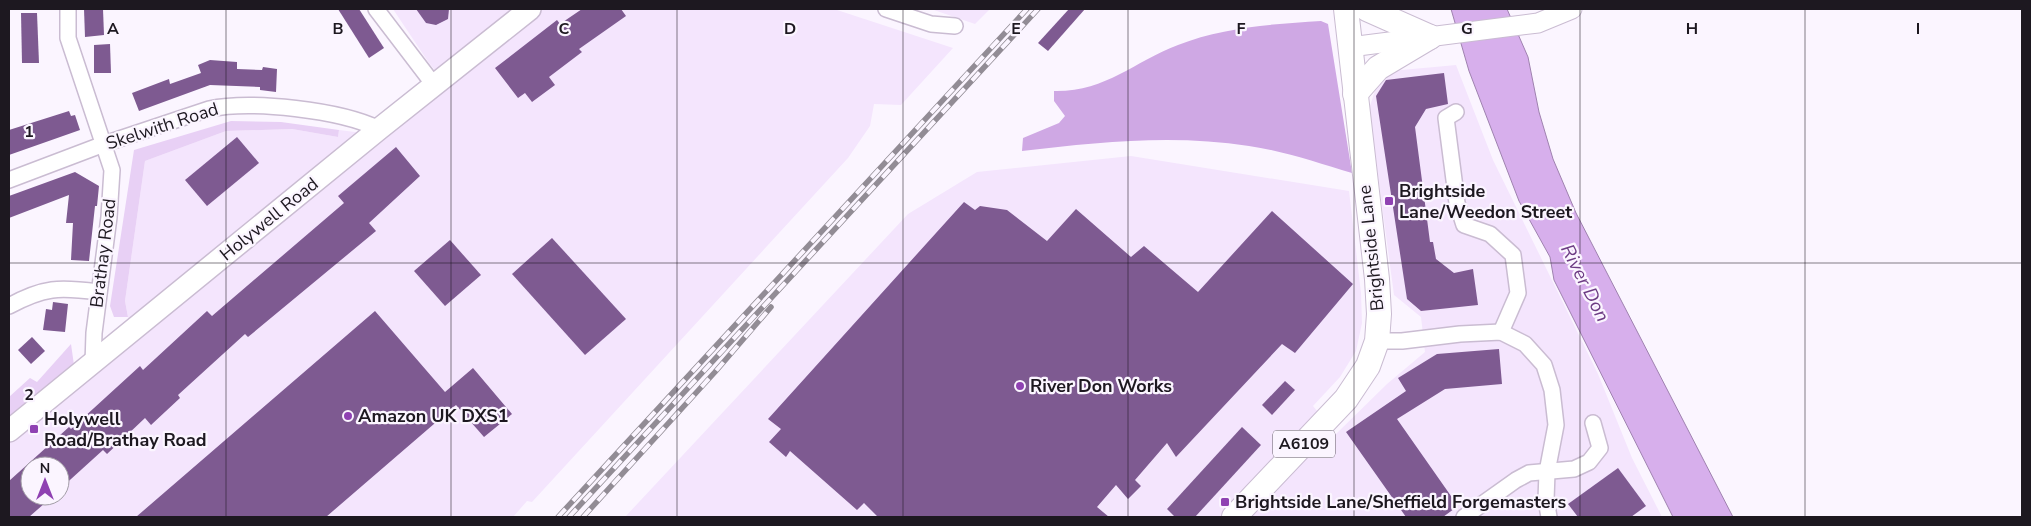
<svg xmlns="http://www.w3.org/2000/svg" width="2031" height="526" font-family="'Nunito Sans',sans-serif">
  <rect width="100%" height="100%" fill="#fbf5ff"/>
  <g fill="#f4e5fd" fill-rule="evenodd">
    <path d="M393,9h441l119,39 -52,57 -27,-1 -4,22 -22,32 -316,344 -5,-1 -14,16h-504v-79l124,-95 -8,-42 20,-140 81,-30 66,-2 46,8 1,-7 24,3 76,-58 -10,-12zM30,466h30v30h-30z"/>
    <path d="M931,9h59l-15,15z"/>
    <path d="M1456,65l37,95 105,214 34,84 30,59h-1037l283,-303 69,-42 154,-16 218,35 12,102 1,30 -6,28 -16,26 -27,29 23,28 51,-50 38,-32 -4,-35 -27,-22 -25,-186 8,-25 14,-13z"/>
  </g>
  <g fill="#e8d0f5">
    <path d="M231,121l50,1 58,8 -1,7 -46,-8 -66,2 -81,30 -20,140 3,16h-14l-4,-11 24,-156z"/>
    <path d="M71,344l3,21 -65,53v-21l21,-19 7,4z"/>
  </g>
  <path fill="#cfa8e4" d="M1321,21l7,3 24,149c-34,-10 -68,-22 -103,-27 -75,-12 -152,-4 -227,5l1,-13 36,-15 6,-7 -11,-15v-10c52,1 79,-29 124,-46 45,-18 96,-21 143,-24z"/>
  <path fill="#d7afec" stroke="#9f82af" d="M1451,9h56l21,48 11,55 14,47 23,54 157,304h-60l-119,-237 -4,-23 -31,-56 -50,-130z"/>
  <g fill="#7e5a91">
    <path d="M84,9h19l1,26 -19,2z"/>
    <path d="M338,9h21l25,39 -15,10z"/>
    <path d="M416,9h33l-1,10 -12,6 -10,-2z"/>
    <path d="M582,9h39l5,7 -47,33 3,3 -33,25 6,8 -23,17 -7,-9 -7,5 -23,-30 62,-48 3,4z"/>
    <path d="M1069,9h16l-37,42 -10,-8z"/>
    <path d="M21,13h16l2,50h-17z"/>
    <path d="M110,44l1,29h-17v-28z"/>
    <path d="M210,60l27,2v7l25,1 1,-3 14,2 -1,23 -16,-2v-3l-50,-2 -71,26 -7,-18 37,-14 1,5 31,-11 -3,-8z"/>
    <path d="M1444,73l4,31 -22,5 -11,18 15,115h3l3,17 18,14 19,-4 5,36 -57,6 -14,-12 -31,-203 10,-16z"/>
    <path d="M69,111l2,5 4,-1 5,15 -71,25v-25z"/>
    <path d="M237,137l22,26 -52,43 -22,-26z"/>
    <path d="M396,147l24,29 -51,47 7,8 -128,106 -3,-3 -67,61 2,3 -29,27 -6,-7 -38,36 -4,-4 -43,39v-23h-30v30h23l-24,21h-20v-36l60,-54 2,2 69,-63 3,4 64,-59 5,5 132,-113 -6,-7z"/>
    <path d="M75,172l24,14 -2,20h-2l-6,55 -18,-1 2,-37h-7l3,-28 -60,23v-22z"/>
    <path d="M964,202l11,8 5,-4 27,4 40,31 29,-32 55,48 13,-11 54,46 74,-81 81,73 -58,69 -13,-9 -106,113 -9,-14 -32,37 6,6 -13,13 -12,-14 -19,22 12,10h-231l-14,-14 -7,7 -67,-59 -4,6 -17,-15 12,-13 -13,-10z"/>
    <path d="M552,238l74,81 -41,36 -73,-81z"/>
    <path d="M450,240l31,35 -36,31 -31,-35z"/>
    <path d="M53,302l15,2 -3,28 -22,-2 3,-21 6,1z"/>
    <path d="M375,311l70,81 28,-24 39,46 -28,23 -28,-32 -130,112h-190z"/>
    <path d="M32,337l13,14 -14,13 -13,-14z"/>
    <path d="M1499,349l3,35 -57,5 -48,30 61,87 -15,11h-37l-60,-85 60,-41 -8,-13 39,-24z"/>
    <path d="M1285,381l10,9 -23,25 -10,-10z"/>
    <path d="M1242,427l19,18 -66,72h-20l-8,-8z"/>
    <path d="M1618,468l28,38 -15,11h-53l-10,-13z"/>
  </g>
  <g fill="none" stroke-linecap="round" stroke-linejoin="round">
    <g stroke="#cabcd2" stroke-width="18">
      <g id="minor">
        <path d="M68,9v29l44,132 -3,47 -15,116 -1,31"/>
        <path d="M376,9l58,76"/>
        <path d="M886,9l45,15 24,2"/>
        <path d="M1456,112l-10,6 11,85 7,22 26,9 23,21 5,38 -17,39"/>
        <path d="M9,180l95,-36 105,-35c43,-9 131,1 170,20"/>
        <path d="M9,306c35,-19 50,-19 89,-14"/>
        <path d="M1377,341h25l58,-7 41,-2 24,12 19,21 8,25 4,35 -9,47 -1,28 3,17"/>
        <path d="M1464,517l52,-37 13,-7 45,-4 15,-7 11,-14 -7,-25"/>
      </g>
    </g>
    <g stroke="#cabcd2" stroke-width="21">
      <path id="tertiary" d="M1350,47l188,-24 34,-14"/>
    </g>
    <g stroke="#cabcd2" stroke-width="24">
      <path id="secondary" d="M9,431l370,-302 151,-120"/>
    </g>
    <g stroke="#cabcd2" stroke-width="26">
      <g id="primary">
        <path d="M1367,9l63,28"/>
        <path d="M1355,94l23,-26 52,-31"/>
        <path d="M1234,517l112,-118 22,-33 9,-25 2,-27 -2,-35 -31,-270"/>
      </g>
    </g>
    <use href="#minor" stroke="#fff" stroke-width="15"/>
    <use href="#tertiary" stroke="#fff" stroke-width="19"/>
    <use href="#secondary" stroke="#fff" stroke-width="21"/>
    <use href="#primary" stroke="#fff" stroke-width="24"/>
    <g stroke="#928c95" stroke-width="5.5">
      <g id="rail">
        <path d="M558,517l469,-508"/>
        <path d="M569,517l469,-508"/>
        <path d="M583,517l132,-145 56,-65"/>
      </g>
    </g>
    <use href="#rail" stroke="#fbf5ff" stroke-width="4" stroke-dasharray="11" stroke-linecap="butt"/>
  </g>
  <path fill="none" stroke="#1d1820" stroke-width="1" stroke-opacity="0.55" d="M226,9v508M451,9v508M677,9v508M903,9v508M1128,9v508M1354,9v508M1580,9v508M1805,9v508M9,263h2013"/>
  <g fill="#8f41b2" stroke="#fbf5ff" stroke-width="2">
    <rect x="1384" y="196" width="10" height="10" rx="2.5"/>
    <circle cx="1020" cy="386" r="5"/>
    <circle cx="348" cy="416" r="5"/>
    <rect x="29" y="424" width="10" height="10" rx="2.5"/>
    <rect x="1220" y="497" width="10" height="10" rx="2.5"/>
  </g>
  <g text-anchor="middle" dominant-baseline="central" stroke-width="4.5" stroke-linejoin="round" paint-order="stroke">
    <rect fill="#fbf5ff" stroke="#605a63" stroke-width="1" x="1273" y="430.5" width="62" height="27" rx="4"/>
    <g font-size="16" font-weight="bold" fill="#1d1820">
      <text x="1304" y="444">A6109</text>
    </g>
    <g font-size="18" fill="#1d1820" stroke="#fbf5ff">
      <text transform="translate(162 126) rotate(-18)">Skelwith Road</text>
      <text transform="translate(269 219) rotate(-39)">Holywell Road</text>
      <text transform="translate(1371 248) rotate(-96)">Brightside Lane</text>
      <text transform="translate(103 253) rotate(-83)">Brathay Road</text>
    </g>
    <g font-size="18" font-weight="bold" fill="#1d1820" stroke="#fbf5ff" text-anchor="start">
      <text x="1399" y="191">Brightside<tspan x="1399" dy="21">Lane/Weedon Street</tspan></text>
      <text x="1030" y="386">River Don Works</text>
      <text x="358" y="416">Amazon UK DXS1</text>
      <text x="44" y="419">Holywell<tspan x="44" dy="21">Road/Brathay Road</tspan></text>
      <text x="1235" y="502">Brightside Lane/Sheffield Forgemasters</text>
    </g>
    <g font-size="19" font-style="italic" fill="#6d3c84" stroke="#fbf5ff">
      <text transform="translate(1585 283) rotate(63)">River Don</text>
    </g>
  </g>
  <g font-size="16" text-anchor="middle" font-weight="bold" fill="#1d1820" stroke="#fbf5ff" stroke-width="4.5" stroke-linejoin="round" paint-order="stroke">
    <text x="113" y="34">A</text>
    <text x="338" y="34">B</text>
    <text x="564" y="34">C</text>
    <text x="790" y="34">D</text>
    <text x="1016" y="34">E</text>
    <text x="1241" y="34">F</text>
    <text x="1467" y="34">G</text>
    <text x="1692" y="34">H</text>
    <text x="1918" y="34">I</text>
    <text x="29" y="137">1</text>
    <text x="29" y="400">2</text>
  </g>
  <rect width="2031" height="526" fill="none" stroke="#1d1820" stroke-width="20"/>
  <g transform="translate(45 481)"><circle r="24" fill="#fbf5ff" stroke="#a29da6"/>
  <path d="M0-4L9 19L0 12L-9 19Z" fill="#8f41b2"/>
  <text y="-8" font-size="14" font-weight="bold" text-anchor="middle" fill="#1d1820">N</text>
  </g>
</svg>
